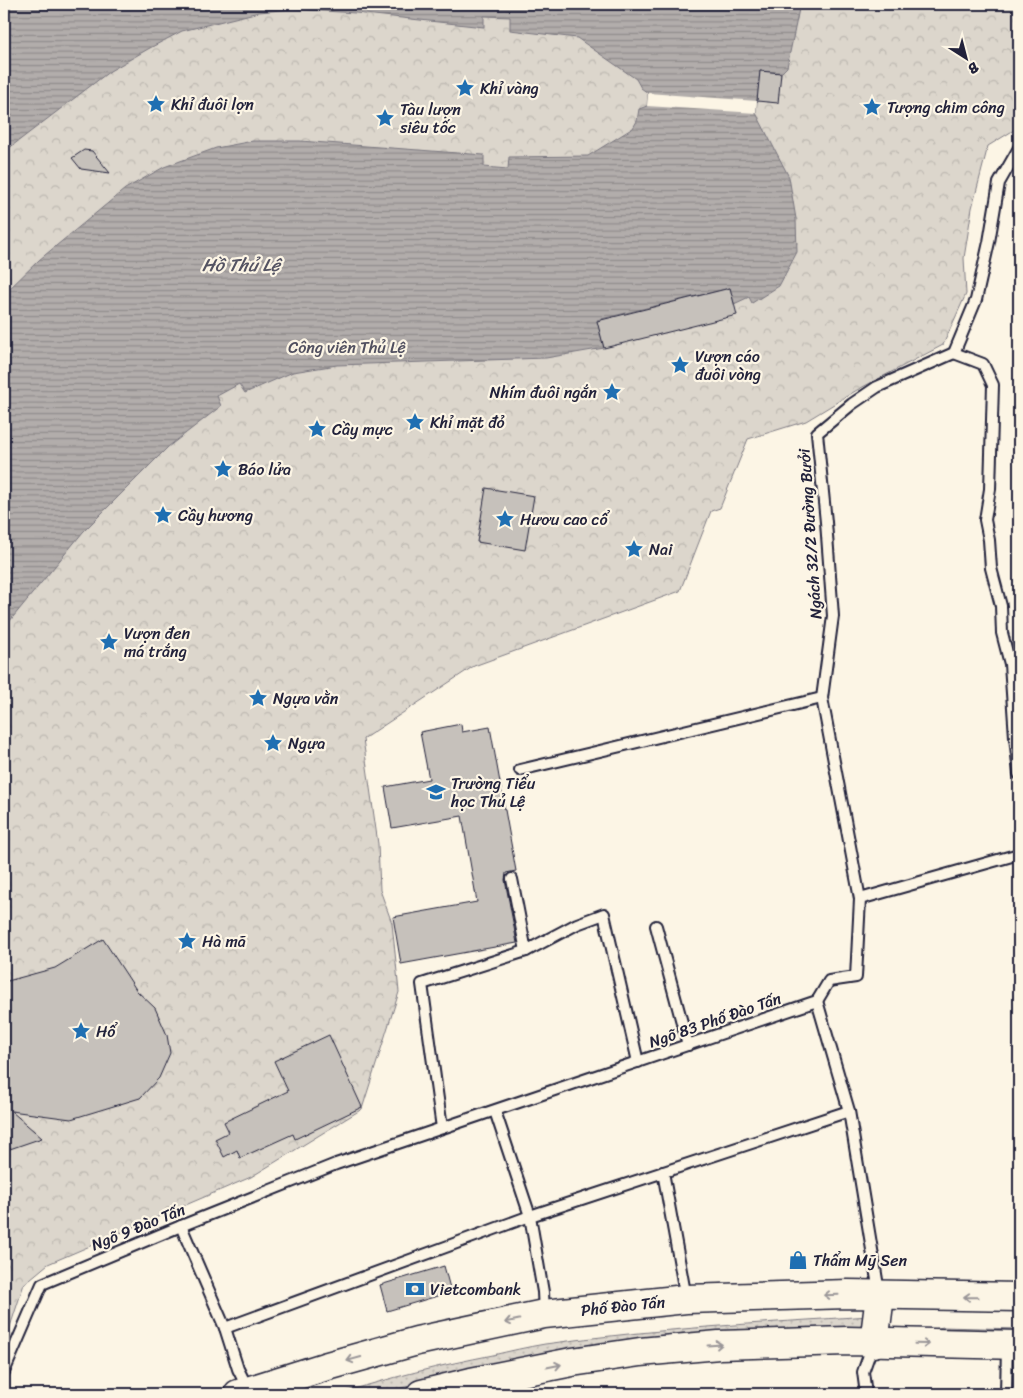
<svg xmlns="http://www.w3.org/2000/svg" width="1023" height="1398" font-family="Sriracha,sans-serif">
  <defs>
    <pattern id="grass-dots" width="8" height="8" patternUnits="userSpaceOnUse" patternTransform="scale(1.25)"><rect width="8" height="8" fill="#dcd6cc"/><path d="M2 2h.1M6 6h.1" fill="none" stroke="#bcb7b0" stroke-width="1.8" stroke-linecap="round"/></pattern>
    <pattern id="forest-crowns" width="20" height="18" patternUnits="userSpaceOnUse" patternTransform="scale(1.25)"><rect width="20" height="18" fill="#dcd6cc"/><path d="M2 6a3 3 0 1 1 6 0M12 15a3 3 0 1 1 6 0" fill="none" stroke="#bcb7b0"/></pattern>
    <pattern id="water-rules" width="6" height="5" patternUnits="userSpaceOnUse" patternTransform="scale(1.25)"><rect width="6" height="5" fill="#b2adab"/><path d="M0 2.5h6" fill="none" stroke="#908c8c"/></pattern>
  </defs>
  <rect width="100%" height="100%" fill="#fcf5e5"/>
  <filter id="ink" filterUnits="userSpaceOnUse"><feTurbulence type="fractalNoise" baseFrequency=".02" numOctaves="2"/><feDisplacementMap in="SourceGraphic" scale="10" xChannelSelector="R" yChannelSelector="G"/><feConvolveMatrix kernelMatrix="1 2 1 2 8 2 1 2 1" color-interpolation-filters="sRGB"/></filter>
  <g filter="url(#ink)">
    <g fill="url(#grass-dots)" stroke="#7f7c84">
      <path d="M870,1316l-5,16 -412,42 -74,20h-41c51,-16 103,-29 155,-39 17,-4 34,-8 52,-11 108,-15 216,-21 325,-28z"/>
      <path d="M943,1327l76,2v12l-85,-12z"/>
    </g>
    <path fill="url(#forest-crowns)" stroke="#7f7c84" d="M4,4h1015v123l-31,19 -16,62 -8,50 2,36 -23,51 -86,45 -51,31 -58,18 -28,69 -9,3 -31,80 -206,75 -111,73 15,105 2,46 12,33 7,69 -37,117 -111,68 -203,87 -24,20 -20,61z"/>
    <path fill="url(#water-rules)" stroke="#78757e" d="M4,4h796l-13,63 -6,6 -21,-2 -4,42 33,64 7,42 1,33 -18,34 -27,17 -3,-6 -15,7 -4,-16 -133,32 7,28 -58,10 -209,7 -44,7 -48,21 -6,-9 -22,12 4,10 -53,41 -85,85 -79,96v-334l35,-34 86,-71 39,-22 52,-19 37,-7h47l184,14v12l24,2 1,-12 79,-1 45,-28 4,-7 2,-12 8,-3 1,-13 -7,-5 -5,-9 -59,-41 -67,-8v-13l-26,-1v11l-128,-14 -64,-4 -33,3 -77,19 -34,18 -38,22 -106,81z"/>
    <path fill="#fcf5e5" d="M648,93l109,8 -1,12 -109,-7z"/>
    <g fill="#c6c1bb" stroke="#22223b">
      <path d="M760,71l21,2 -3,30 -21,-2z"/>
      <path d="M84,150l8,1 18,22 -29,-4 -9,-11z"/>
      <path d="M730,288l7,27 -133,33 -7,-27z"/>
      <path d="M486,488l48,8 -9,54 -48,-8z"/>
      <path d="M461,724l1,8 28,-5 26,144 -10,2 -1,7 12,63 -116,21 -8,-47 84,-15 -15,-86 -70,12 -7,-41 44,-8 -9,-47z"/>
      <path d="M103,939l34,52 18,17 12,27 3,18 -11,25 -19,20 -69,21 -60,-8 31,27 -38,13v-169l51,-14z"/>
      <path d="M329,1035l33,72 -67,32 -2,-5 -53,24 -3,-8 -13,7 -9,-18 14,-7 -5,-10 64,-31 -14,-30z"/>
      <path d="M444,1266l7,26 -64,19 -7,-26z"/>
    </g>
    <g fill="none" stroke-linecap="round" stroke-linejoin="round">
      <g stroke="#22223b" stroke-width="14">
        <g id="lane">
          <path d="M954,353l29,11 10,21 -3,104 -5,31 4,20 2,28 10,38 1,27 8,31 5,73 4,37"/>
          <path d="M954,353l22,-53 13,-58 10,-59 20,-35"/>
          <path d="M520,770l302,-72"/>
          <path d="M512,879l14,72"/>
          <path d="M860,899l159,-45"/>
          <path d="M656,926l32,119"/>
          <path d="M817,1001l12,-20 27,-4 4,-78 -38,-201 11,-82 -7,-94 -9,-89 35,-29 25,-17 77,-34"/>
          <path d="M495,1111l35,105 13,76 1,21"/>
          <path d="M442,1128l-20,-144 104,-33 51,-27 27,-10 34,148"/>
          <path d="M663,1172l23,126"/>
          <path d="M181,1226l44,102 13,41 10,20"/>
          <path d="M225,1328l305,-112 319,-105"/>
          <path d="M4,1372l38,-88 139,-58 155,-62 481,-163 32,110 30,181"/>
          <path d="M866,1394l-3,-22 10,-28"/>
          <path d="M1006,1394l1,-48"/>
        </g>
      </g>
      <g stroke="#22223b" stroke-width="31">
        <g id="primary">
          <path d="M874,1343l6,-47"/>
          <path d="M238,1394l86,-27 93,-26 127,-27 142,-15 162,-5 171,3"/>
          <path d="M421,1394l50,-12 101,-20 68,-10 79,-7 128,-4 172,4"/>
        </g>
      </g>
      <use href="#lane" stroke="#fcf5e5" stroke-width="10"/>
      <use href="#primary" stroke="#fcf5e5" stroke-width="28"/>
    </g>
    <defs><path id="oneway-shaft" d="M-6 0H5M1.5-3L5.5 0L1.5 3" fill="none" stroke-width="1.6" stroke-linecap="round" stroke-linejoin="round" transform="scale(1.25)"/></defs>
    <g stroke="#9a9698">
      <use href="#oneway-shaft" transform="translate(831 1295) rotate(178)"/>
      <use href="#oneway-shaft" transform="translate(971 1297) rotate(-179)"/>
      <use href="#oneway-shaft" transform="translate(512 1321) rotate(168)"/>
      <use href="#oneway-shaft" transform="translate(922 1344) rotate(1)"/>
      <use href="#oneway-shaft" transform="translate(715 1345) rotate(-4)"/>
      <use href="#oneway-shaft" transform="translate(354 1359) rotate(165)"/>
      <use href="#oneway-shaft" transform="translate(554 1366) rotate(-11)"/>
    </g>
  </g>
  <defs>
    <g id="sight-bare" transform="scale(1.5)"><path d="M0-6L1.8-2.2L6-1.7L2.9 1.2L3.7 5.4L0 3.3L-3.7 5.4L-2.9 1.2L-6-1.7L-1.8-2.2Z" fill="#1f6fb2" stroke="#fcf5e5" stroke-width="2.5" paint-order="stroke"/></g>
    <g id="school-bare" transform="scale(1.5)"><path d="M0-5L7-2L0 1L-7-2ZM-4 1L0 2.5L4 1V4Q0 6-4 4Z" fill="#1f6fb2" stroke="#fcf5e5" stroke-width="2.5" paint-order="stroke"/></g>
    <g id="shop-bare" transform="scale(1.5)"><path d="M-5-2.5h2.3a2.7 3.5 0 0 1 5.4 0H5L5.5 6h-11ZM-1.5-2.5h3a1.5 2.3 0 0 0-3 0Z" fill="#1f6fb2" stroke="#fcf5e5" stroke-width="2.5" paint-order="stroke"/></g>
    <g id="bank-bare" transform="scale(1.5)"><path d="M-6-4H6V4H-6ZM0-2.3a2.3 2.3 0 1 0 0 4.6a2.3 2.3 0 1 0 0-4.6Z" fill="#1f6fb2" stroke="#fcf5e5" stroke-width="2.5" paint-order="stroke"/></g>
  </defs>
  <g fill-rule="evenodd">
    <use href="#sight-bare" x="465" y="88"/>
    <use href="#sight-bare" x="156" y="104"/>
    <use href="#sight-bare" x="872" y="107"/>
    <use href="#sight-bare" x="385" y="118"/>
    <use href="#sight-bare" x="680" y="365"/>
    <use href="#sight-bare" x="612" y="392"/>
    <use href="#sight-bare" x="415" y="422"/>
    <use href="#sight-bare" x="317" y="429"/>
    <use href="#sight-bare" x="223" y="469"/>
    <use href="#sight-bare" x="163" y="515"/>
    <use href="#sight-bare" x="505" y="519"/>
    <use href="#sight-bare" x="634" y="549"/>
    <use href="#sight-bare" x="109" y="642"/>
    <use href="#sight-bare" x="258" y="698"/>
    <use href="#sight-bare" x="273" y="743"/>
    <use href="#school-bare" x="436" y="792"/>
    <use href="#sight-bare" x="187" y="941"/>
    <use href="#sight-bare" x="81" y="1031"/>
    <use href="#shop-bare" x="798" y="1260"/>
    <use href="#bank-bare" x="415" y="1289"/>
  </g>
  <g text-anchor="middle" dominant-baseline="central" stroke-width="4.5" stroke-linejoin="round" paint-order="stroke">
    <g font-size="16" fill="#22223b" stroke="#fcf5e5" text-anchor="start">
      <text x="480" y="88">Khỉ vàng</text>
      <text x="171" y="104">Khỉ đuôi lợn</text>
      <text x="887" y="107">Tượng chim công</text>
      <text x="400" y="109">Tàu lượn<tspan x="400" dy="18">siêu tốc</tspan></text>
      <text x="695" y="356">Vượn cáo<tspan x="695" dy="18">đuôi vòng</tspan></text>
      <text x="597" y="392" text-anchor="end">Nhím đuôi ngắn</text>
      <text x="430" y="422">Khỉ mặt đỏ</text>
      <text x="332" y="429">Cầy mực</text>
      <text x="238" y="469">Báo lửa</text>
      <text x="178" y="515">Cầy hương</text>
      <text x="520" y="519">Hươu cao cổ</text>
      <text x="649" y="549">Nai</text>
      <text x="124" y="633">Vượn đen<tspan x="124" dy="18">má trắng</tspan></text>
      <text x="273" y="698">Ngựa vằn</text>
      <text x="288" y="743">Ngựa</text>
      <text x="451" y="783">Trường Tiểu<tspan x="451" dy="18">học Thủ Lệ</tspan></text>
      <text x="202" y="941">Hà mã</text>
      <text x="96" y="1031">Hổ</text>
      <text x="813" y="1260">Thẩm Mỹ Sen</text>
      <text x="430" y="1289">Vietcombank</text>
    </g>
    <g font-size="16" fill="#504f5f" stroke="#fcf5e5">
      <text x="347" y="347">Công viên Thủ Lệ</text>
    </g>
    <g font-size="16" fill="#22223b" stroke="#fcf5e5">
      <text transform="translate(810 534) rotate(-94)">Ngách 32/2 Đường Bưởi</text>
      <text transform="translate(715 1020) rotate(-19)">Ngõ 83 Phố Đào Tấn</text>
      <text transform="translate(138 1227) rotate(-22)">Ngõ 9 Đào Tấn</text>
      <text transform="translate(623 1306) rotate(-6)">Phố Đào Tấn</text>
    </g>
    <g font-size="18" font-style="italic" fill="#545362" stroke="#fcf5e5">
      <text x="241" y="265">Hồ Thủ Lệ</text>
    </g>
  </g>
  <rect width="1023" height="1398" fill="none" stroke="#fcf5e5" stroke-width="20"/>
  <rect x="10" y="10" width="1003" height="1378" fill="none" stroke="#22223b" stroke-width="2" filter="url(#ink)"/>
  <g transform="translate(966 58) rotate(144)" stroke="#fcf5e5" stroke-width="4" paint-order="stroke">
  <path d="M0-4L9 19L0 12L-9 19Z" fill="#22223b"/>
  <text y="-8" font-size="14" font-weight="bold" text-anchor="middle" fill="#22223b">B</text>
  </g>
</svg>
